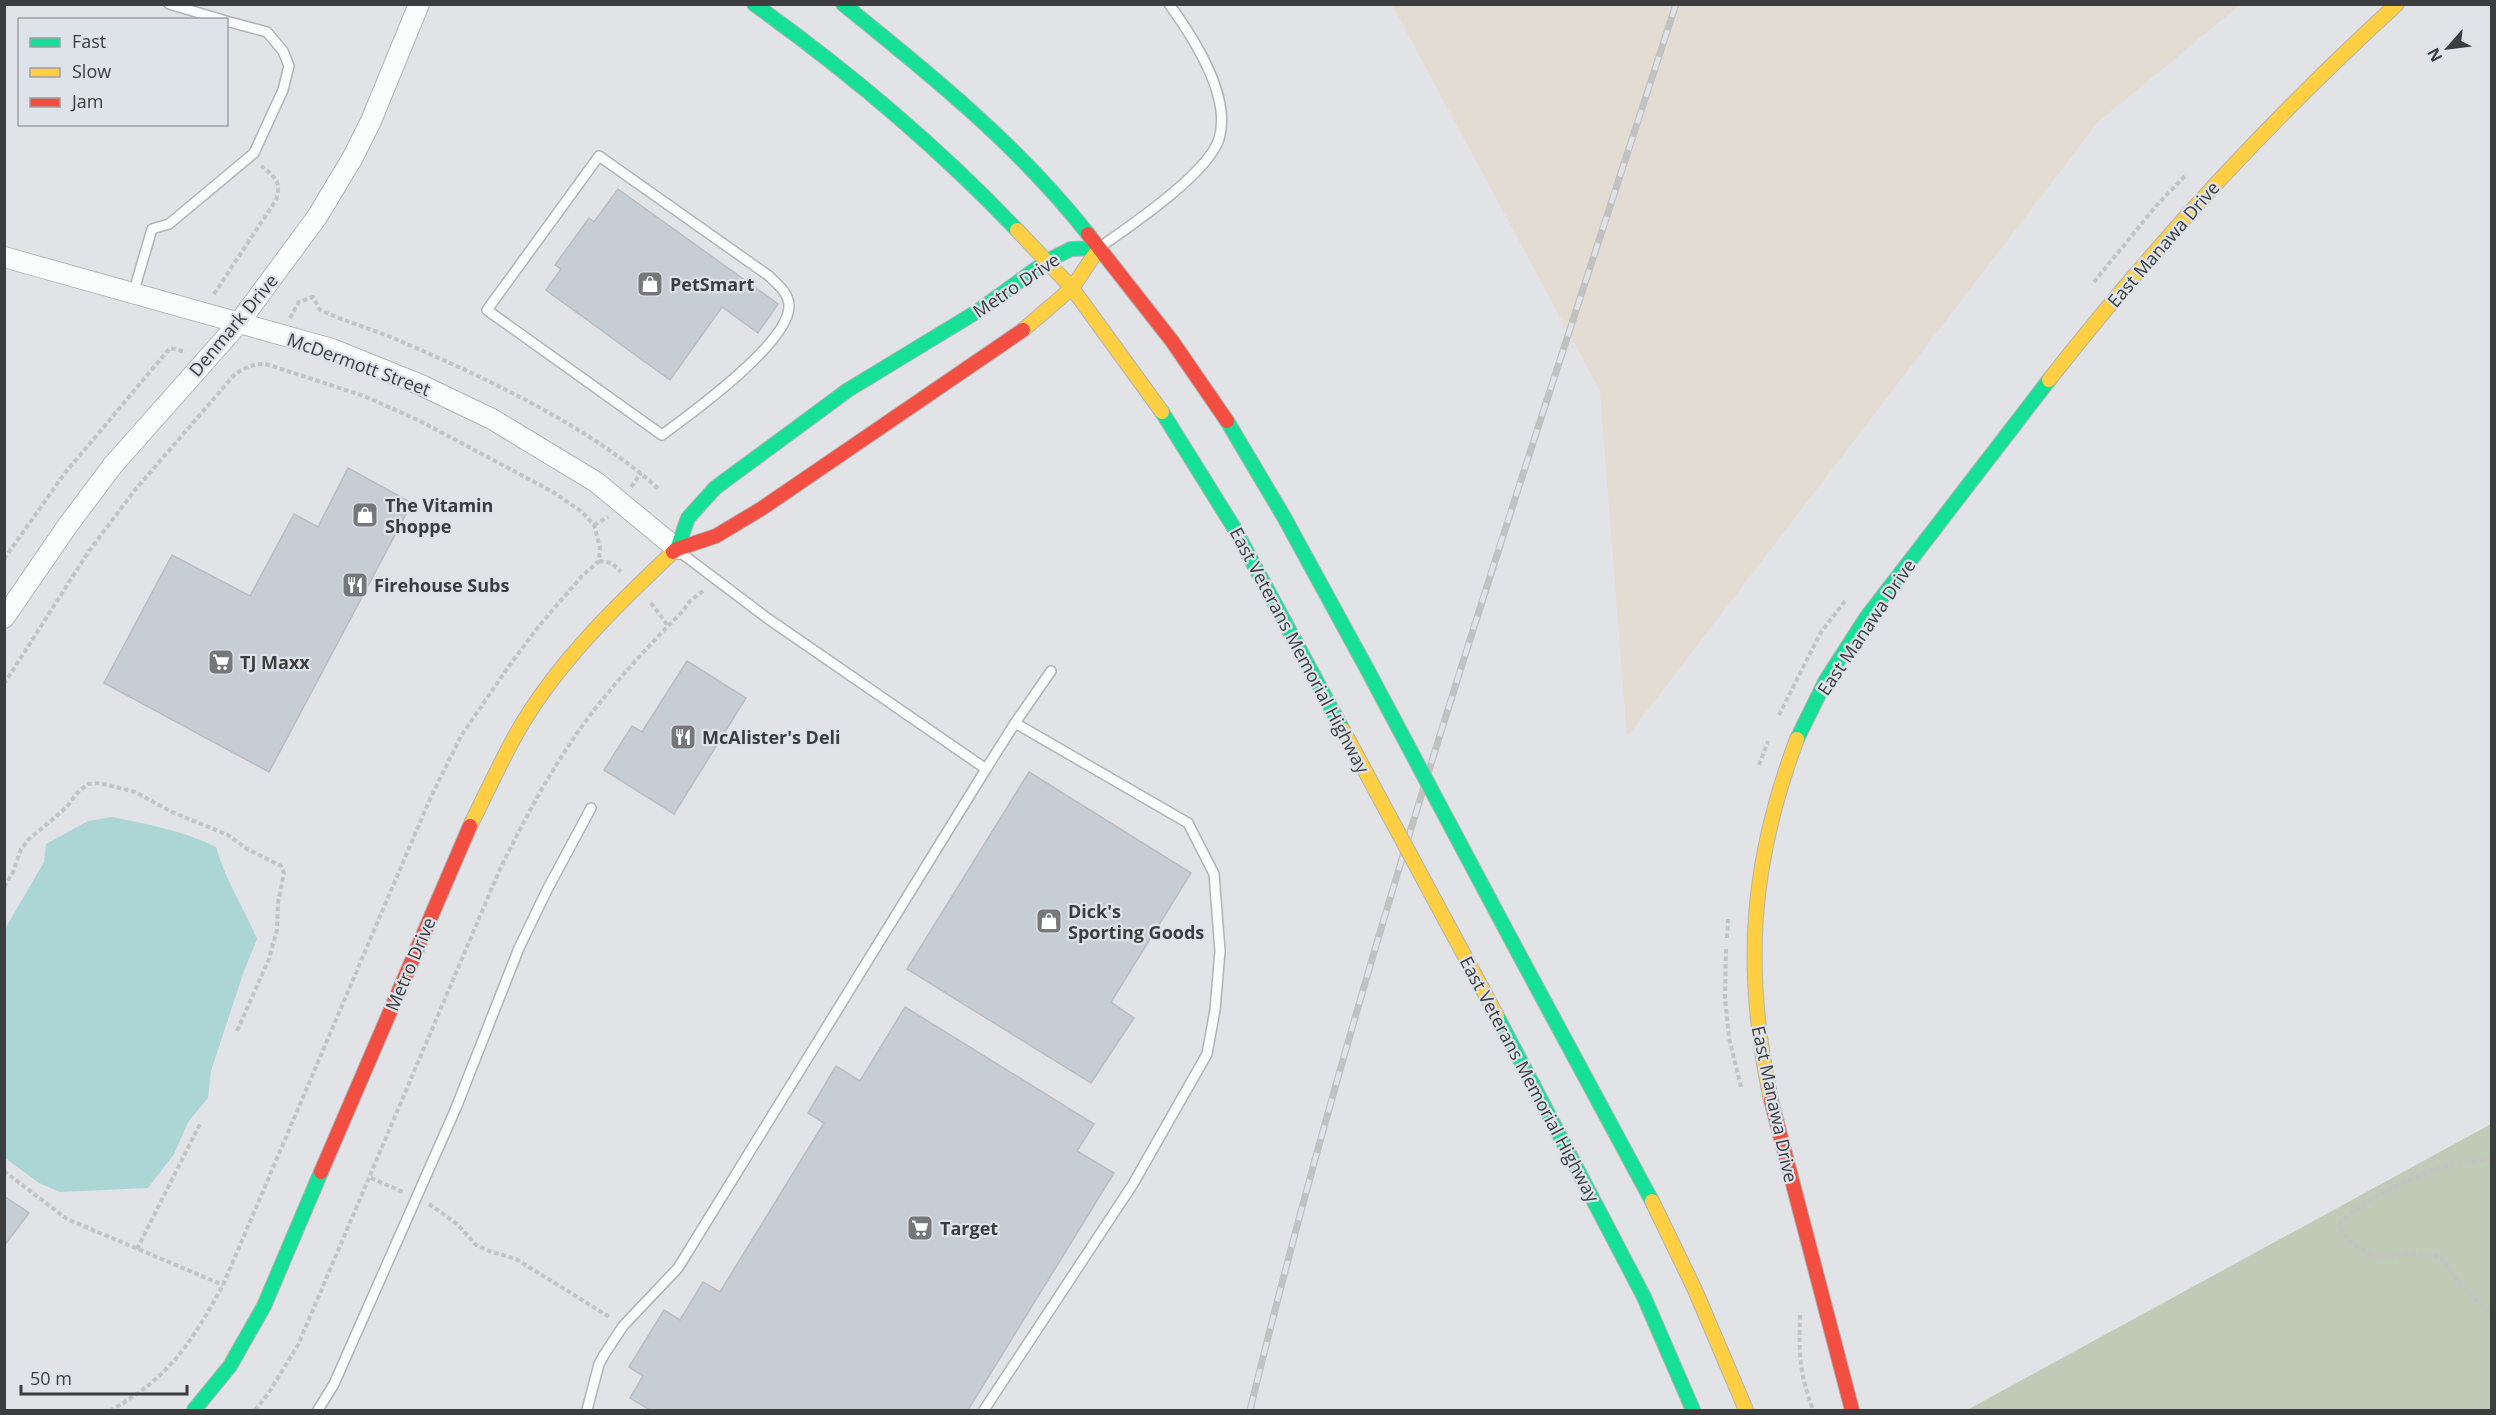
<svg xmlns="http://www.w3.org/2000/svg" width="2496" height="1415" font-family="'Open Sans',sans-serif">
  <rect width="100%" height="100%" fill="#e1e3e6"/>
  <path fill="#e3dcd3" d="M1392,5h848l-142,117 -471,615 -27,-346z"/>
  <path fill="#c1cab7" d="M2491,1124v286h-524z"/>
  <path fill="#acd5d6" d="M112,817c35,7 72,14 104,30 9,33 28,61 41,92l-13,32 -33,100 -3,27 -20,24 -14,32 -26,34 -88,4 -21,-9 -34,-25v-229l39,-67 2,-18 42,-23z"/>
  <g fill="#c7cdd5" stroke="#bbbcbf" stroke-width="1.5">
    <path d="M618,189l160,115 -20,29 -36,-26 -52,73 -124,-90 15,-21 -6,-4 34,-47 5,4z"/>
    <path d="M348,468l64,35 -143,269 -165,-89 68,-128 78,41 44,-82 24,13z"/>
    <path d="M687,661l59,37 -72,116 -70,-44 28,-44 10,6z"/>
    <path d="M1029,772l162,101 -80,129 23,16 -43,65 -184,-114z"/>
    <path d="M905,1007l189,117 -17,27 37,22 -146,237h-318l-20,-12 13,-22 -14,-9 35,-57 16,10 23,-38 17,10 104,-169 -16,-10 28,-47 24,15z"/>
    <path d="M4,1196l25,17 -25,33z"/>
  </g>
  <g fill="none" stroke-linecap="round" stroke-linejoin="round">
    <g stroke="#b1b3b5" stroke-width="12">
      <g id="lane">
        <path d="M169,4l54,16"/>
        <path d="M599,156l170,120c8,8 20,17 20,30 0,37 -97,107 -127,129l-175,-125z"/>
        <path d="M1103,245c30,-21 105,-72 116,-106 13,-43 -26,-102 -50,-135"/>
        <path d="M133,294l19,-65 17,-5 85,-71 29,-63 6,-24 -6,-15 -16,-19 -41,-11"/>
        <path d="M681,553l86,65 219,151 29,-46 173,100 26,51 6,77 -5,59 -8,44 -74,130 -149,226"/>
        <path d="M1015,723l36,-52"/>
        <path d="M318,1410l16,-26 122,-276 63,-160 28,-58 44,-82"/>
        <path d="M587,1410l12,-46 5,-9 19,-29 55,-58 308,-499"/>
      </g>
    </g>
    <g stroke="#b1b3b5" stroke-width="22">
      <g id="street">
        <path d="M4,257l328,92 89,36 71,34 104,63 81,67"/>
        <path d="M4,618l64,-93 45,-60 125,-141 79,-107 36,-60 18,-36 48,-117"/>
      </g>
    </g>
    <g stroke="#b1b3b5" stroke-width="16">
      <g id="fast">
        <path d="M754,4c95,68 182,141 263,226"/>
        <path d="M843,4c87,70 175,141 245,230"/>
        <path d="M1162,412l71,114 110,204"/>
        <path d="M1227,421l57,96 83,152"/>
        <path d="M677,549l11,-31 27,-30 133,-98 130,-79 69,-50 24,-12 28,-1"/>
        <path d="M1797,739l29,-59 40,-62 183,-238"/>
        <path d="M1514,945l138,256"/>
        <path d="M1497,1016l147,281 49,113"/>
        <path d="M194,1410l36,-44 34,-60 57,-134"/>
      </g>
    </g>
    <g stroke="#b1b3b5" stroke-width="16">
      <g id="slow">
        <path d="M1017,230l55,58 90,124"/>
        <path d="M1023,330l49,-42 27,-40"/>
        <path d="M2049,380c106,-135 221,-260 348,-376"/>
        <path d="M470,826c17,-34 33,-70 52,-102 39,-65 96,-120 151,-172"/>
        <path d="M1771,1100c-28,-130 -21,-236 26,-361"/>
        <path d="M1652,1201l43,89 51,120"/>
      </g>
    </g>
    <g stroke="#b1b3b5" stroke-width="16">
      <g id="jam">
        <path d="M1088,234l84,107 55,80"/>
        <path d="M673,552l4,-3 39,-13 45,-27 262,-179"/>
        <path d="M1771,1100l81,310"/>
        <path d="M321,1172l149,-346"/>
      </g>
    </g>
    <g stroke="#c3c3c5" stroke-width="4" stroke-dasharray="4.5 3" stroke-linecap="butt">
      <path d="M2094,282l62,-76 31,-32"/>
      <path d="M214,294l62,-94c6,-18 -1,-23 -15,-34"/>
      <path d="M290,318l9,-16 14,-5 7,13c24,11 49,18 73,28 89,38 195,87 267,152"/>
      <path d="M631,487l10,-14"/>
      <path d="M594,525l14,-8"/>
      <path d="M4,559l61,-86 105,-125 16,4"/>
      <path d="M599,561l13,2 9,9"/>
      <path d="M651,603l17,23"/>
      <path d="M4,684l85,-133 46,-61 101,-117c12,-6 20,-11 33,-8l95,31 56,25 133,71 29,20 12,13 6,23 -1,13 -17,15 -43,50 -30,40 -48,70 -31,63 -207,486c-31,57 -54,93 -112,125"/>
      <path d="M1779,715l42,-83 25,-32"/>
      <path d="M1759,765l9,-24"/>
      <path d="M4,887l9,-15 8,-23 8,-10 37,-31 11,-15 11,-9 12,-1 35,9 37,20 56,23 19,14 34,17 3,7 -6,30 -1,27 -8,29 -32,72"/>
      <path d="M1727,938l1,-19"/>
      <path d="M1726,949l-1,49 4,40 12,49"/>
      <path d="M2492,1159c-19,2 -38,4 -56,10 -22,7 -86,37 -96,56 3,16 28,31 44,33 6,0 13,-3 19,-4 12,-2 26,-1 38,4l21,27 30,30"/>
      <path d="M4,1171l63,48 156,66"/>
      <path d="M371,1178l32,14"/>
      <path d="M429,1204l28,20 19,21 13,6 27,8 95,59"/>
      <path d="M137,1249l64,-127"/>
      <path d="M1800,1315c-1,40 -1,57 13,95"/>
      <path d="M255,1410l13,-16 30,-49 202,-476c26,-53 53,-104 88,-151 29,-38 61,-73 95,-107l7,-10 14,-11"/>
    </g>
    <use href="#lane" stroke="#fafbfb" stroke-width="9"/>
    <use href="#street" stroke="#fafbfb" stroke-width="20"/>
    <use href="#fast" stroke="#16e098" stroke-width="14"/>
    <use href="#slow" stroke="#ffcf43" stroke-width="14"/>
    <use href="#jam" stroke="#f24e42" stroke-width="14"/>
    <g stroke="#c1c1c1" stroke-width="7">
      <path id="rail" d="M1250,1410c116,-476 275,-940 426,-1406"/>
    </g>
    <use href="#rail" stroke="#dee3e9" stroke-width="4.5" stroke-dasharray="14" stroke-linecap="butt"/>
    <g stroke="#b1b3b5" stroke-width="16" stroke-linecap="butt">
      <path id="fast-bridge" d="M1367,669l147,276"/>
    </g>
    <g stroke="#b1b3b5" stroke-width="16" stroke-linecap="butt">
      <path id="slow-bridge" d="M1343,730l154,286"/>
    </g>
    <use href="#fast-bridge" stroke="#16e098" stroke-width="14"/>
    <use href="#slow-bridge" stroke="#ffcf43" stroke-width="14"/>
  </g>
  <defs>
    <g id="shop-square" transform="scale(1.35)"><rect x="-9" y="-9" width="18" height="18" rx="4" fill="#757779" stroke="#dee3e9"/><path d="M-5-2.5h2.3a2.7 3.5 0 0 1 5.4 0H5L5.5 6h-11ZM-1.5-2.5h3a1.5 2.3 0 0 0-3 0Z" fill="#fff"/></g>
    <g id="restaurant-square" transform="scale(1.35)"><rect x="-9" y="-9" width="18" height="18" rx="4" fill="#757779" stroke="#dee3e9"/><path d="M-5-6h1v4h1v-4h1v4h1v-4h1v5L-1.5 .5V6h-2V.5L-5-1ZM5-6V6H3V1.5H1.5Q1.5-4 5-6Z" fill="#fff"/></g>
    <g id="supermarket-square" transform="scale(1.35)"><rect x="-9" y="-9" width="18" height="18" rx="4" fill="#757779" stroke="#dee3e9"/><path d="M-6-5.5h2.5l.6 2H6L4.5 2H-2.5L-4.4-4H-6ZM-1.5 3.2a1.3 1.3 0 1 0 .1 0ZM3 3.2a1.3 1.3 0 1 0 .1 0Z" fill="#fff"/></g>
  </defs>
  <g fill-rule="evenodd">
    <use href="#shop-square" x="650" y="284"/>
    <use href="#shop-square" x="365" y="515"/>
    <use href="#restaurant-square" x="355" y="585"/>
    <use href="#supermarket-square" x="221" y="662"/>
    <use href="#restaurant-square" x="683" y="737"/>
    <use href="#shop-square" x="1049" y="921"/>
    <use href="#supermarket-square" x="920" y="1228"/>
  </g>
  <g text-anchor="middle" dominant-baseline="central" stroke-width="4.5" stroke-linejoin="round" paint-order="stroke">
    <g font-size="18" fill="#3b3d3f" stroke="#dee3e9">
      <text transform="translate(2163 244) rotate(-49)">East Manawa Drive</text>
      <text transform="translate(1016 285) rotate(-34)">Metro Drive</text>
      <text transform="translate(233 325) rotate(-50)">Denmark Drive</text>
      <text transform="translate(359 364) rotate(20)">McDermott Street</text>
      <text transform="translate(1866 627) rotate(-56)">East Manawa Drive</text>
      <text transform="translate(1300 650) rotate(62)">East Veterans Memorial Highway</text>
      <text transform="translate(410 964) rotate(-67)">Metro Drive</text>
      <text transform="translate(1530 1079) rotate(62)">East Veterans Memorial Highway</text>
      <text transform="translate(1775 1104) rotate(78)">East Manawa Drive</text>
    </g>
    <g font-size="18" font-weight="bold" fill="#3b3d3f" stroke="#dee3e9" text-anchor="start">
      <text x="670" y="284">PetSmart</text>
      <text x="385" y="505">The Vitamin<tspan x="385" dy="21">Shoppe</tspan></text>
      <text x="374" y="585">Firehouse Subs</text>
      <text x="240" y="662">TJ Maxx</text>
      <text x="702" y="737">McAlister's Deli</text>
      <text x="1068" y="911">Dick's<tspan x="1068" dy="21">Sporting Goods</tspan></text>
      <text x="940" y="1228">Target</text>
    </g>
  </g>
  <rect width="2496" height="1415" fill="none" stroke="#3b3d3f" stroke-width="12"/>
  <rect x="18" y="18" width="210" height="108" fill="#dee3e9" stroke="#9da1a5" stroke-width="1.5"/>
  <rect x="30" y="38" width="30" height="9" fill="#16e098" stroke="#9da1a5" stroke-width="1.5"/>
  <text x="72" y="48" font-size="18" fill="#3b3d3f">Fast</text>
  <rect x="30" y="68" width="30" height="9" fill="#ffcf43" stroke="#9da1a5" stroke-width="1.5"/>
  <text x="72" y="78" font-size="18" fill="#3b3d3f">Slow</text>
  <rect x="30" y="98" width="30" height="9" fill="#f24e42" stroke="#9da1a5" stroke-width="1.5"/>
  <text x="72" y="108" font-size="18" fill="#3b3d3f">Jam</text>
  <g transform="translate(2448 48) rotate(242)" stroke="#dee3e9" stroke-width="4.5" paint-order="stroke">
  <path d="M0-4.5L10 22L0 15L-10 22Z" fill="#3b3d3f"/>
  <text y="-9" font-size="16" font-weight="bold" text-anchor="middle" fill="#3b3d3f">N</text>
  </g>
  <path d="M21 1385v9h166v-9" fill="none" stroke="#3b3d3f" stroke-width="3"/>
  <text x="30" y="1385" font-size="18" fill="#3b3d3f" stroke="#dee3e9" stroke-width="4.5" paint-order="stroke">50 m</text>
</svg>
